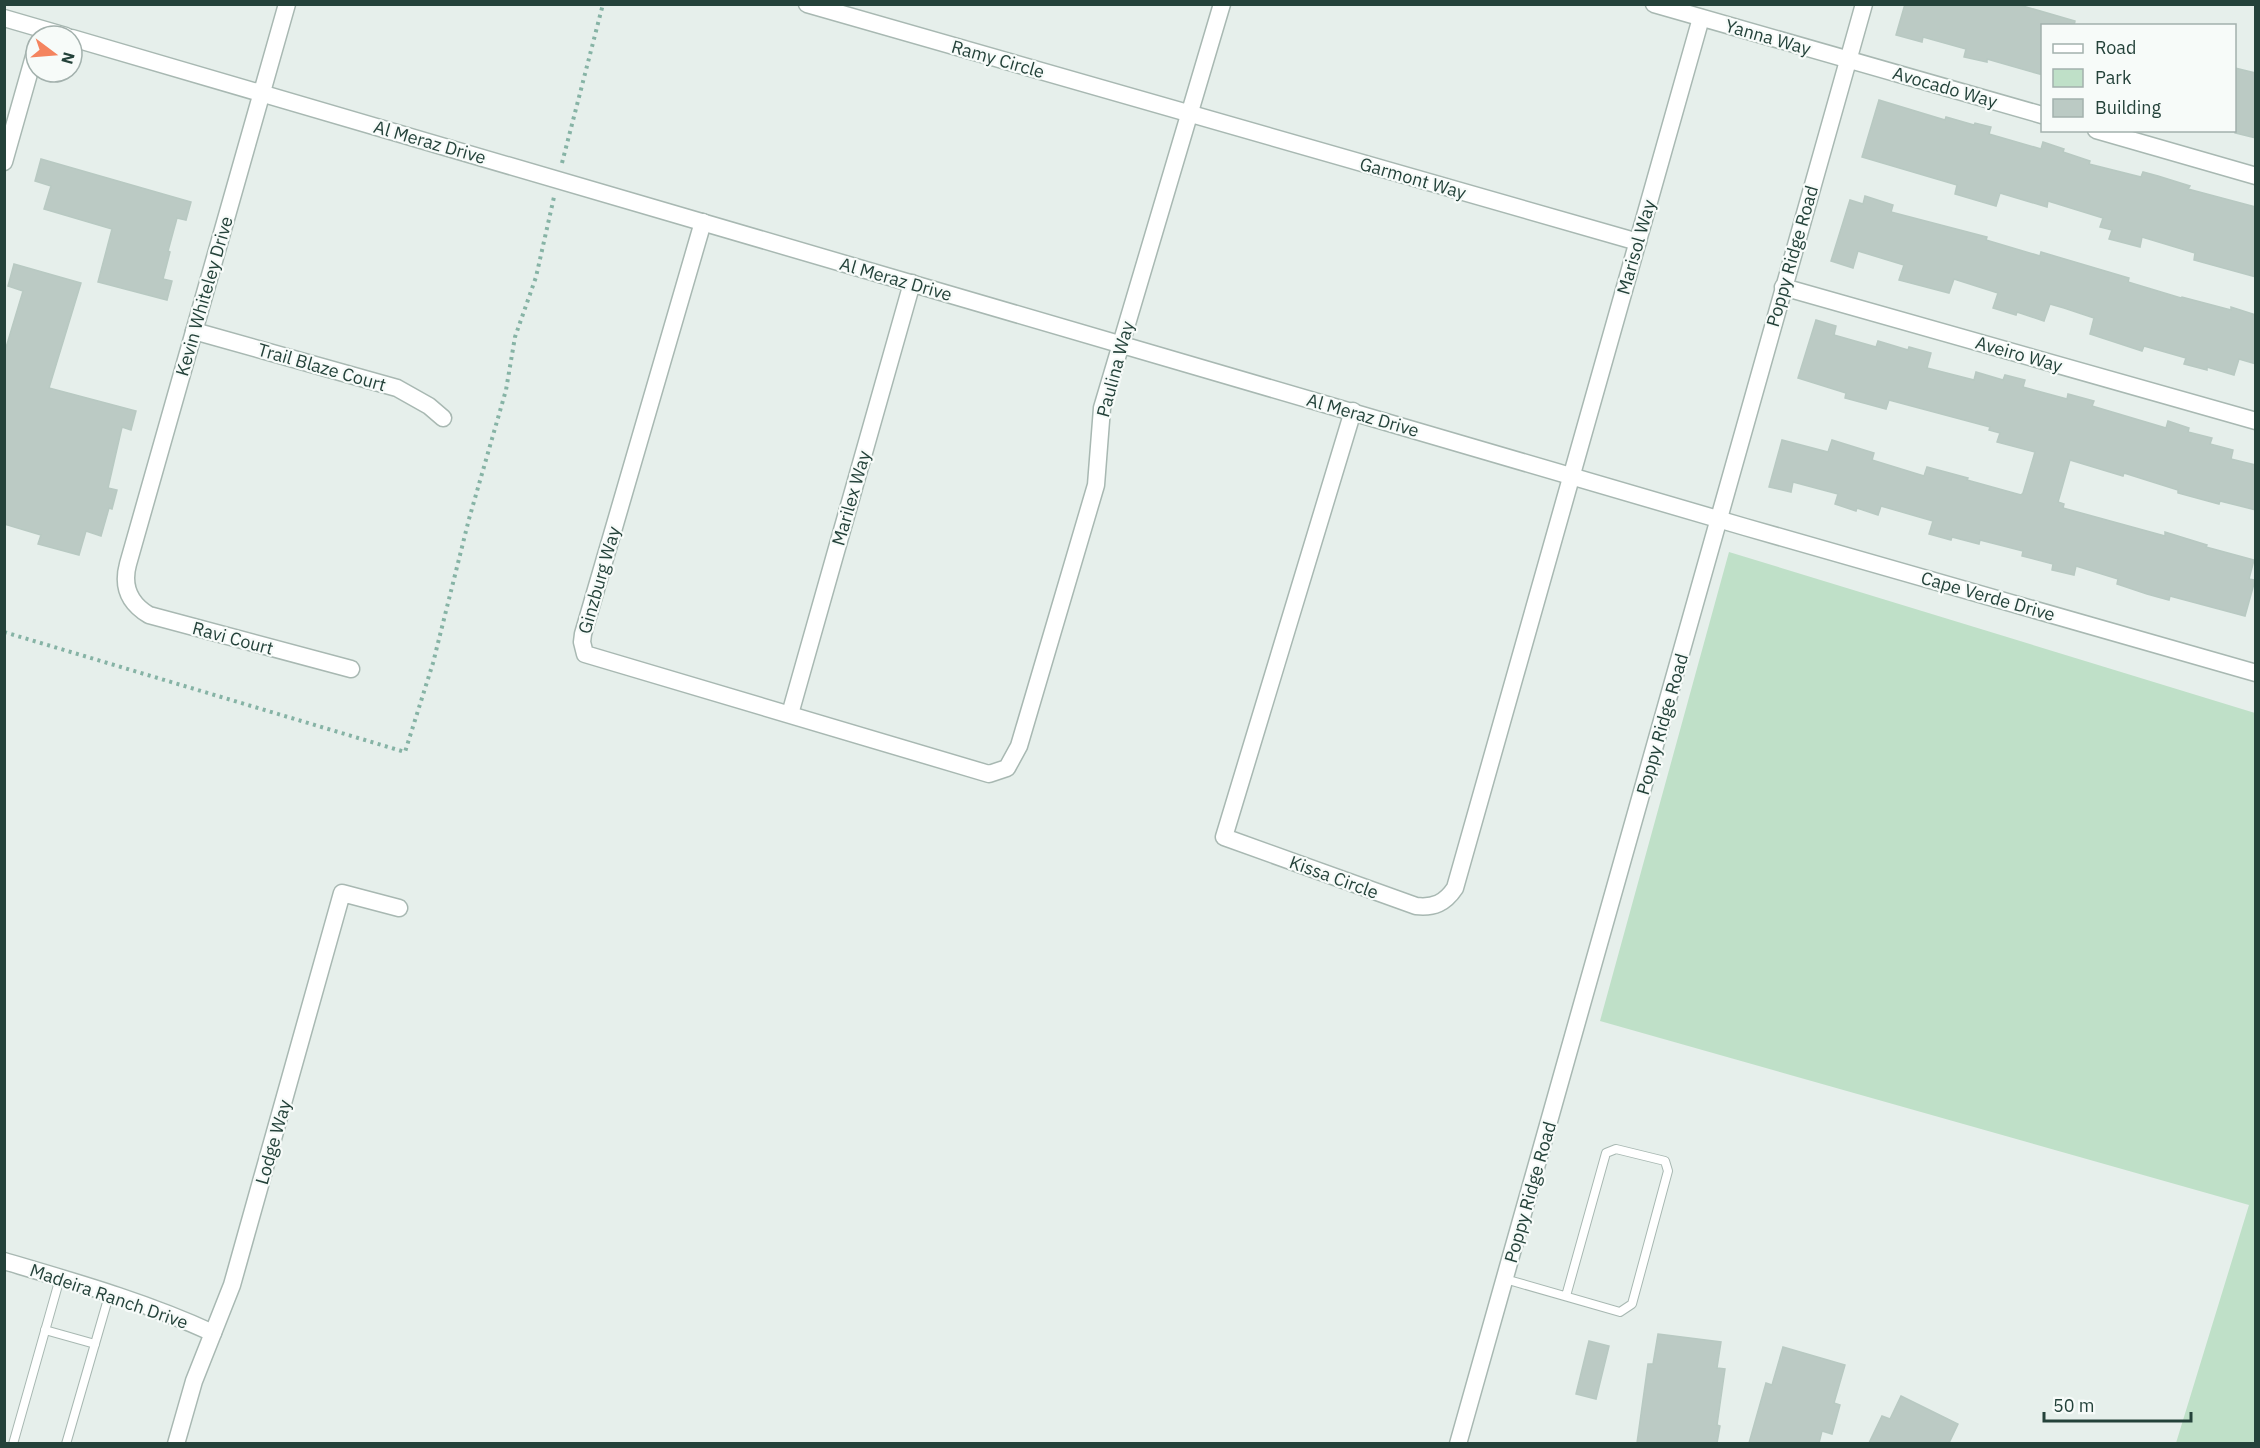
<svg xmlns="http://www.w3.org/2000/svg" width="2260" height="1448" font-family="'IBM Plex Sans',sans-serif">
  <rect width="100%" height="100%" fill="#e6efeb"/>
  <path fill="#bfe0c8" d="M1729,552l526,161v730h-79l73,-238 -649,-184z"/>
  <g fill="#bbcac4" stroke="#b8c9c2" stroke-width="1.5">
    <path d="M1905,4h111l59,17 -1,5h-31v49l-56,-16v3l-23,-5 2,-8 -43,-12 -1,5 -26,-7z"/>
    <path d="M2235,68l21,5v65l-21,-5z"/>
    <path d="M1879,100l66,20 1,-3 28,8 1,-2 16,4 -2,7 52,15 2,-7 21,7 -1,3 27,9 -1,3 52,13 2,-5 15,4 32,10 -2,3 68,18v70l-62,-17 1,-7 -53,-16 -2,10 -31,-8 3,-9 -12,-3 3,-9 -55,-17 -1,6 -47,-14 -4,13 -41,-12 2,-9 -95,-28z"/>
    <path d="M41,159l150,43 -5,18 -9,-2 -9,33 2,1 -7,27 9,2 -5,19 -69,-18 14,-53 -68,-20 7,-23 -16,-5z"/>
    <path d="M1865,196l28,9 -2,7 96,25 -1,3 54,16 1,-4 88,26 -1,4 53,16 1,-1 49,13v-3l25,8v49l-17,-5 -5,16 -27,-8v3l-23,-6 2,-6 -42,-12 -2,5 -52,-17 4,-16 -30,-10 -14,-4 -6,17 -27,-9 -1,3 -23,-7 5,-15 -44,-14 -5,14 -50,-13 5,-15 -46,-14 -5,17 -22,-7 19,-61 13,4z"/>
    <path d="M14,264l67,19 -32,105 87,23 -5,19 -9,-3 -14,61 9,2 -5,19 -3,-1 -8,28 -15,-5 -7,24 -41,-11 3,-9 -37,-11v-170l19,-63 -15,-5z"/>
    <path d="M1816,320l20,6 -2,9 42,12 2,-6 30,9 1,-3 22,6 -4,15 47,12 2,-8 27,8 2,-5 20,5 -2,7 44,12 1,-5 26,7 -2,5 74,22 2,-7 21,7 -1,4 24,6 -2,6 23,6 -2,9 25,6v45l-36,-9 -1,3 -41,-11v-3l-54,-17 -1,3 -53,-16 -12,42 6,2 -1,4 102,28v-4l42,13 -1,2 48,13 -5,19 6,1 -10,36 -75,-20 -1,4 -22,-6 -30,-10 1,-5 -42,-13 -2,9 -22,-5 1,-6 -31,-8 1,-5 -43,-11 -1,4 -27,-7 -1,3 -22,-6 4,-13 -52,-15 -3,9 -21,-7 -1,3 -21,-7 3,-10 -45,-12 -2,10 -22,-5 13,-47 46,12 4,-12 42,13 -2,7 52,16 3,-9 41,11 -1,2 54,15 2,-2 12,-41 -38,-10 3,-9 -11,-3 1,-3 -101,-27 -3,9 -41,-11 1,-5 -48,-15z"/>
    <path d="M1658,1334l63,8 -4,26 8,1 -8,56 3,1 -3,17h-80l11,-79h5z"/>
    <path d="M1589,1341l20,5 -13,53 -20,-5z"/>
    <path d="M1783,1347l62,18 -11,38 6,2 -8,29 -10,-3 -3,12h-70l17,-60 6,2z"/>
    <path d="M1901,1396l57,28 -9,19h-80l13,-27 8,3z"/>
  </g>
  <g fill="none" stroke-linecap="round" stroke-linejoin="round">
    <g stroke="#a8b8b2" stroke-width="10">
      <g id="service">
        <path d="M1505,1279l115,33 12,-8 36,-133 -3,-10 -49,-12 -10,4 -40,143"/>
        <path d="M45,1330l50,14"/>
        <path d="M13,1444l47,-166"/>
        <path d="M66,1444l44,-152"/>
      </g>
    </g>
    <g stroke="#a8b8b2" stroke-width="19">
      <g id="minor">
        <path d="M287,4l-159,560c-6,22 1,39 21,51l202,54"/>
        <path d="M807,4l831,238"/>
        <path d="M1654,4l388,111"/>
        <path d="M4,18l62,18"/>
        <path d="M72,38l1673,489 511,146"/>
        <path d="M2096,130l160,46"/>
        <path d="M4,162l32,-113"/>
        <path d="M703,222l-120,412 -1,8 3,12 404,120 18,-6 12,-22 77,-261 6,-77 120,-404"/>
        <path d="M1783,287l473,134"/>
        <path d="M194,331l203,57 32,18 14,12"/>
        <path d="M1353,411l-129,426 192,69c18,2 29,-3 39,-18l246,-870"/>
        <path d="M790,714l122,-431"/>
        <path d="M4,1261c71,21 142,41 209,72"/>
        <path d="M176,1444l18,-63 38,-96 110,-392 57,15"/>
        <path d="M1458,1444l406,-1440"/>
      </g>
    </g>
    <g stroke="#86b3a5" stroke-width="4" stroke-dasharray="3 4.5" stroke-linecap="butt">
      <path d="M562,163l41,-159"/>
      <path d="M4,632l401,120 28,-89 36,-144 37,-129 9,-53 21,-60 18,-80"/>
    </g>
    <use href="#service" stroke="#fff" stroke-width="8"/>
    <use href="#minor" stroke="#fff" stroke-width="16"/>
  </g>
  <g text-anchor="middle" dominant-baseline="central" stroke-width="4.5" stroke-linejoin="round" paint-order="stroke">
    <g font-size="18" fill="#24423a" stroke="#f7fbf9">
      <text transform="translate(1768 37) rotate(16)">Yanna Way</text>
      <text transform="translate(998 59) rotate(16)">Ramy Circle</text>
      <text transform="translate(1945 87) rotate(16)">Avocado Way</text>
      <text transform="translate(430 142) rotate(16)">Al Meraz Drive</text>
      <text transform="translate(1413 178) rotate(16)">Garmont Way</text>
      <text transform="translate(1636 247) rotate(-74)">Marisol Way</text>
      <text transform="translate(1792 256) rotate(-74)">Poppy Ridge Road</text>
      <text transform="translate(896 279) rotate(16)">Al Meraz Drive</text>
      <text transform="translate(204 296) rotate(-74)">Kevin Whiteley Drive</text>
      <text transform="translate(2019 354) rotate(16)">Aveiro Way</text>
      <text transform="translate(322 367) rotate(16)">Trail Blaze Court</text>
      <text transform="translate(1115 369) rotate(-75)">Paulina Way</text>
      <text transform="translate(1363 415) rotate(16)">Al Meraz Drive</text>
      <text transform="translate(851 498) rotate(-74)">Marilex Way</text>
      <text transform="translate(599 580) rotate(-74)">Ginzburg Way</text>
      <text transform="translate(1988 596) rotate(16)">Cape Verde Drive</text>
      <text transform="translate(233 638) rotate(15)">Ravi Court</text>
      <text transform="translate(1662 724) rotate(-74)">Poppy Ridge Road</text>
      <text transform="translate(1334 877) rotate(20)">Kissa Circle</text>
      <text transform="translate(273 1142) rotate(-74)">Lodge Way</text>
      <text transform="translate(1530 1192) rotate(-74)">Poppy Ridge Road</text>
      <text transform="translate(109 1296) rotate(19)">Madeira Ranch Drive</text>
    </g>
  </g>
  <rect width="2260" height="1448" fill="none" stroke="#24423a" stroke-width="12"/>
  <rect x="2041" y="24" width="195" height="108" fill="#f7fbf9" stroke="#a3b1ad" stroke-width="1.5"/>
  <rect x="2053" y="44" width="30" height="9" fill="#ffffff" stroke="#a3b1ad" stroke-width="1.5"/>
  <text x="2095" y="54" font-size="18" fill="#24423a">Road</text>
  <rect x="2053" y="69" width="30" height="18" fill="#bfe0c8" stroke="#a3b1ad" stroke-width="1.5"/>
  <text x="2095" y="84" font-size="18" fill="#24423a">Park</text>
  <rect x="2053" y="99" width="30" height="18" fill="#bbcac4" stroke="#a3b1ad" stroke-width="1.5"/>
  <text x="2095" y="114" font-size="18" fill="#24423a">Building</text>
  <g transform="translate(54 54) rotate(106)"><circle r="28" fill="#f7fbf9" stroke="#a3b1ad" stroke-width="1.5"/>
  <path d="M0-4.5L10 22L0 15L-10 22Z" fill="#f4845f"/>
  <text y="-9" font-size="16" font-weight="bold" text-anchor="middle" fill="#24423a">N</text>
  </g>
  <path d="M2044 1412v9h147v-9" fill="none" stroke="#24423a" stroke-width="3"/>
  <text x="2053" y="1412" font-size="18" fill="#24423a" stroke="#f7fbf9" stroke-width="4.5" paint-order="stroke">50 m</text>
</svg>
